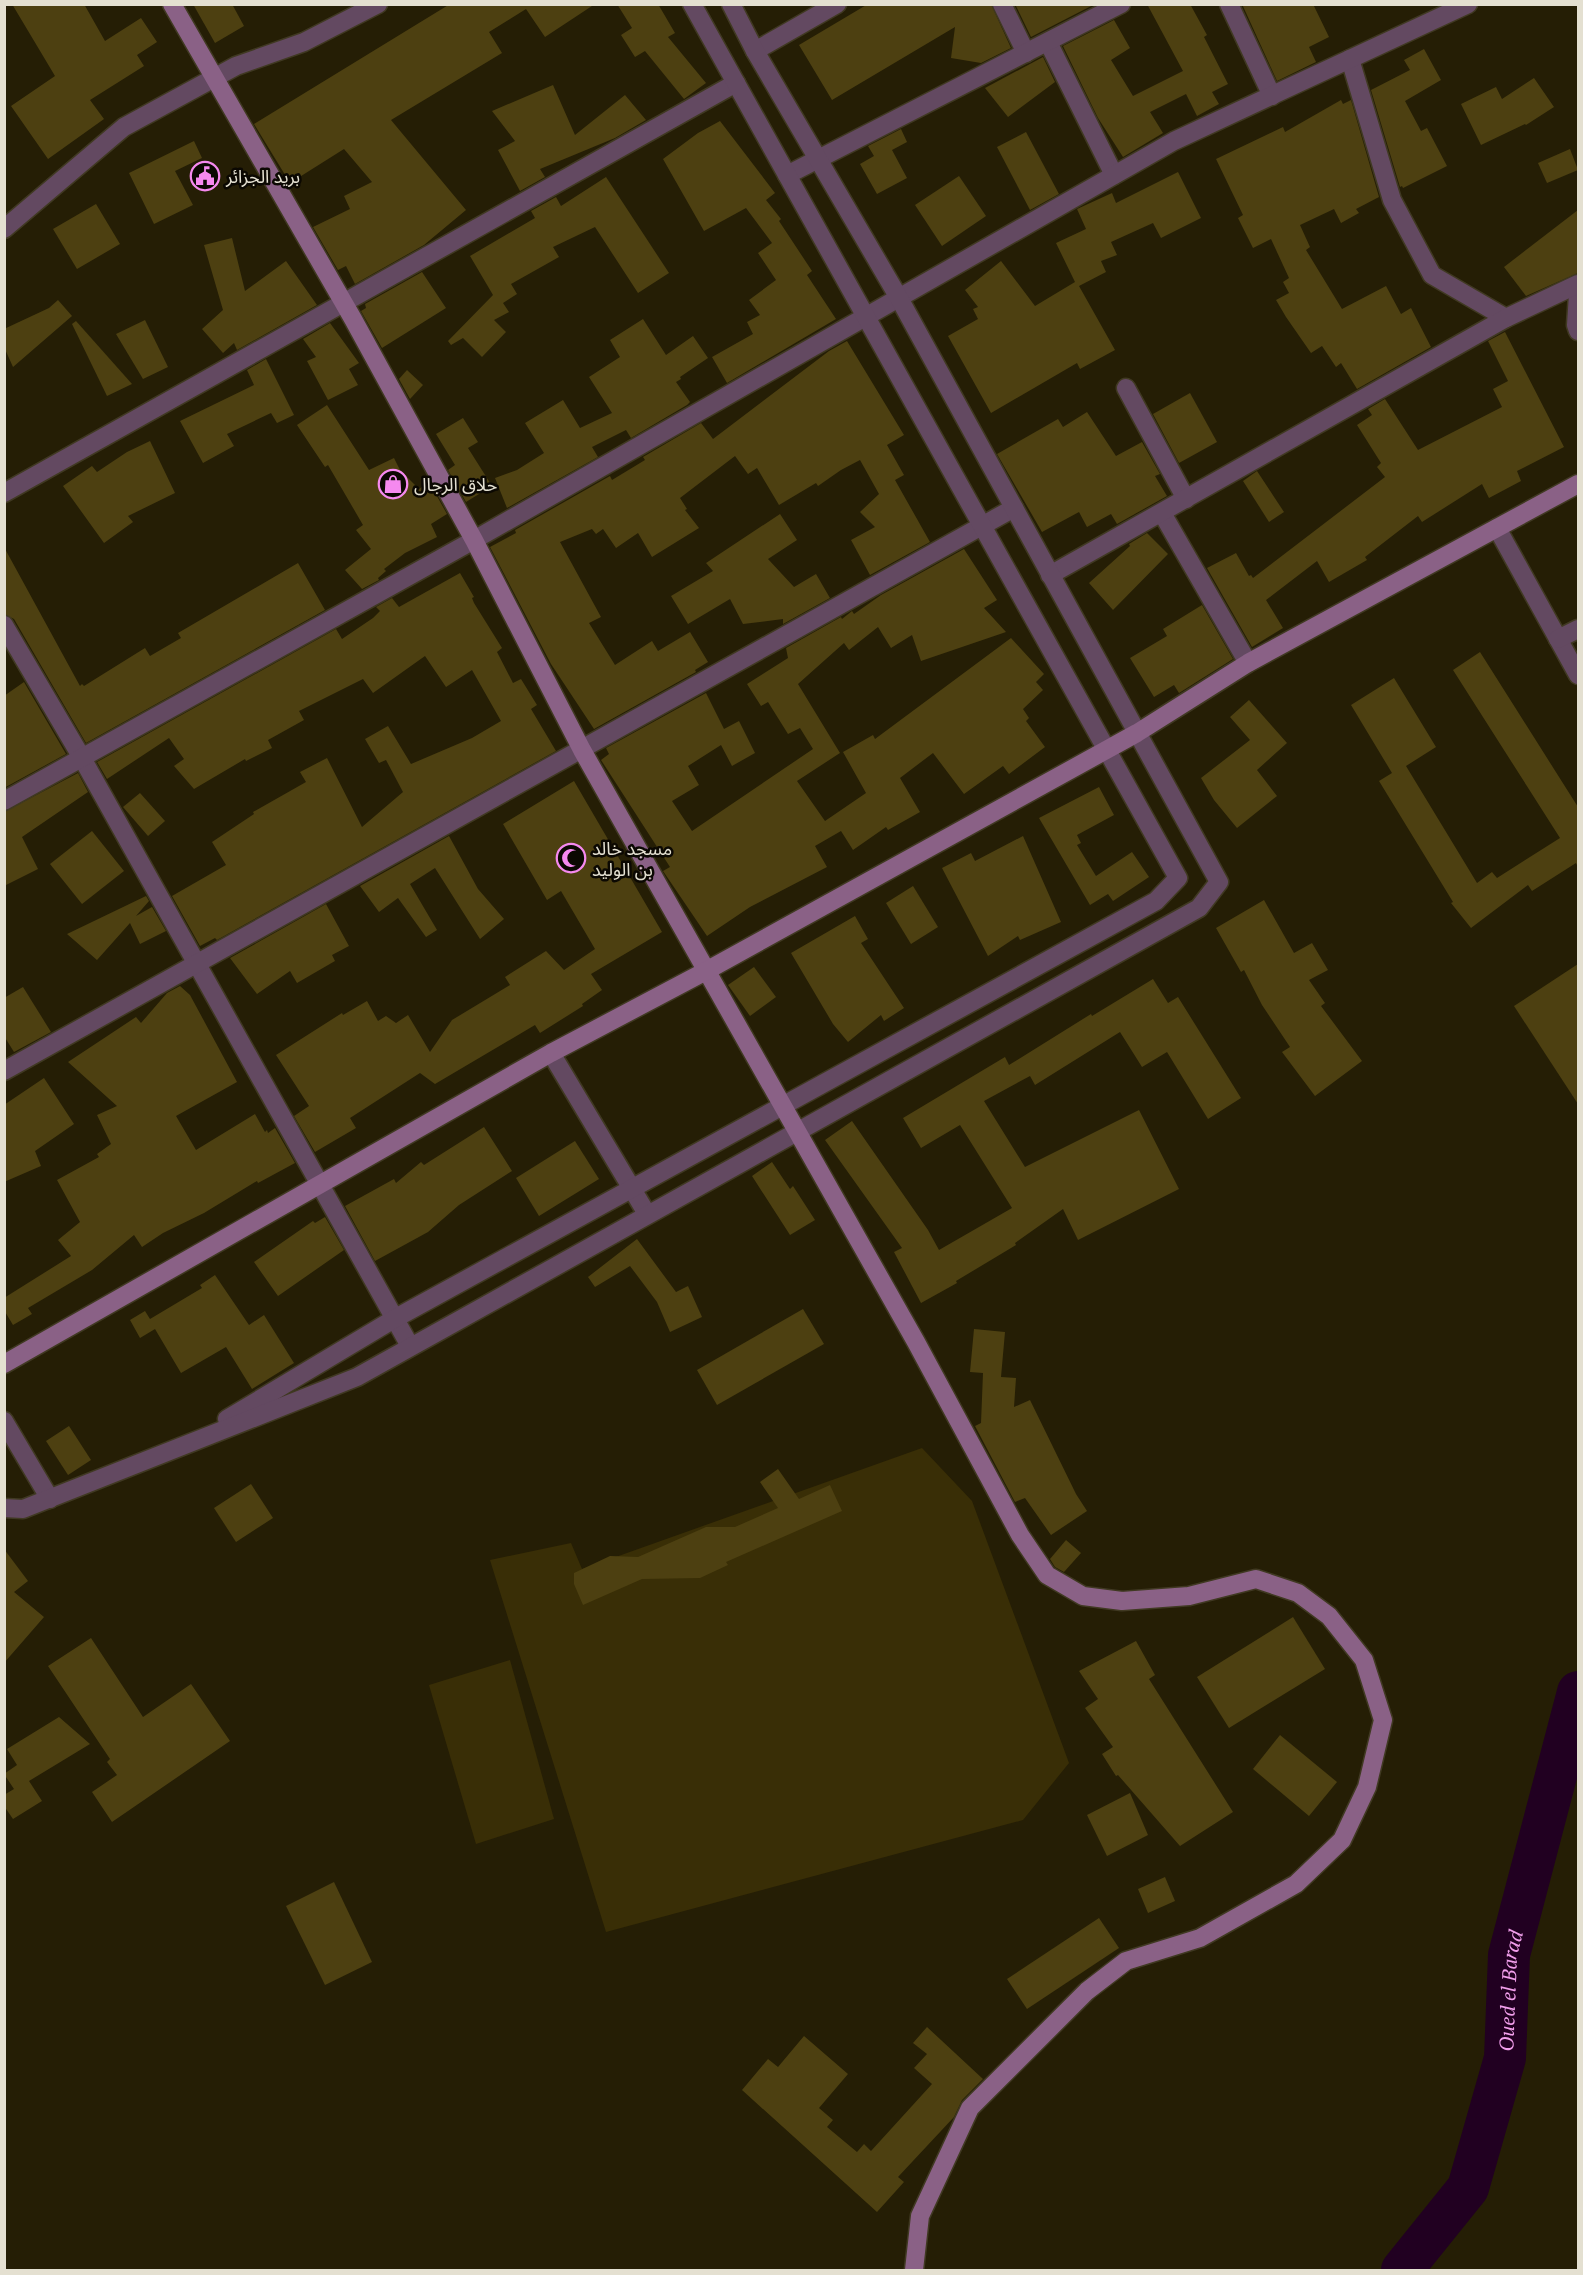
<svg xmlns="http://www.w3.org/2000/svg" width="1583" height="2275" font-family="'PT Serif','Noto Sans Arabic',serif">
  <rect width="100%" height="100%" fill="#251e05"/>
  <g fill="#392e06">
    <path d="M922,1448l50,53 97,262 -46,57 -417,112 -116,-372 81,-17 11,26z"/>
    <path d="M510,1660l44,159 -78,25 -47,-159z"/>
  </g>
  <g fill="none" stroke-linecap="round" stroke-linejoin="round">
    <path stroke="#210021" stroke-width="42" id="s1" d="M1402,2270l66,-82 37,-130 4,-103 69,-263"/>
  </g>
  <g fill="#4d4011">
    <path d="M12,4h72l21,37 36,-23 16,24 -20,13 7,11 -54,34 14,19 -56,40 -37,-53 44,-30z"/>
    <path d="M193,4h39l12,22 -29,17z"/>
    <path d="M450,4h145l-50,33 -19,-28 -37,23 13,21 -111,67 75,90 -42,35 -69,39 -9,-18 -8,4 -25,-43 37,-18 -6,-13 28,-14 -28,-33 -54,34 -36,-59z"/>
    <path d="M617,4h41l17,29 -7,4 38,46 -22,16 -39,-48 -10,6 -14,-22 11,-7z"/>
    <path d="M868,4h123l20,44 -30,15 -30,-5 4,-31 -123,73 -33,-55z"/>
    <path d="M1015,4h80l-64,33z"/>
    <path d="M1147,4h43l17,31 -3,2 24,47 -16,8 7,12 -22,12 -11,-22 -36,18 13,21 -40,24 -25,-39 -35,-72 51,-26 16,28 -19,12 22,36 50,-25z"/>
    <path d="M1242,4h71l16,33 -20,10 7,15 -39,19z"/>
    <path d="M1424,49l17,31 -36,21 16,30 6,-3 20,38 -44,22 -1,-2 -2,1 -29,-97 39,-20 -6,-10z"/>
    <path d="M1043,57l12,25 -47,35 -23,-29z"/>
    <path d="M1534,78l20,29 -28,18 -1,-1 -44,21 -20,-41 35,-17 6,12z"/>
    <path d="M553,85l22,50 50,-40 21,25 -31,18 -75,31 5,8 -25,14 -22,-41 17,-9 -23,-30z"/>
    <path d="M1341,100l2,4 8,-4 28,97 -23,12 3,4 -18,10 -7,-14 -34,16 10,22 -4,3 36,59 44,-23 15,28 10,-6 20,39 -74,42 -16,-26 -5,4 -14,-21 -11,7 -25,-36 -10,-17 13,-7 -6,-11 6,-4 -18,-39 -18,9 -15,-30 5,-3 -27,-56 67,-32 2,5z"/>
    <path d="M720,121l55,72 -9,7 15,19 -2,2 33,50 -5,4 29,44 -109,64 -15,-26 41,-23 -6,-12 13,-7 -11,-15 27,-20 -18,-27 14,-10 -26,-35 -42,23 -41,-72 35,-26z"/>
    <path d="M901,129l6,13 -15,8 15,28 -30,16 -17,-30 14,-8 -6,-10z"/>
    <path d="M1026,132l33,62 -29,16 -33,-63z"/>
    <path d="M194,141l8,17 -27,13 18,34 -39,19 -25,-51z"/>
    <path d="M1570,149l8,21 -31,13 -9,-20z"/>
    <path d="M1178,172l23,46 -40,20 -8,-15 -42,19 6,13 -16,6 5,11 -27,14 36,64 -35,19 -3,-6 -86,50 -43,-77 30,-17 -5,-10 5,-2 -13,-17 36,-29 34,45 40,-24 -19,-39 30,-14 -9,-20 35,-16 4,10z"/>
    <path d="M959,176l27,40 -44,30 -27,-41z"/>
    <path d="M606,177l63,96 -31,20 -43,-66 -42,20 6,10 -48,27 6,10 -14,9 6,9 -15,8 12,12 -24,25 -19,-19 -12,7 -3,-4 45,-46 -23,-39 65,-38 -4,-7 25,-14 5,9z"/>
    <path d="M96,204l24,40 -43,25 -24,-40z"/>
    <path d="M1578,210v63l-52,23 -22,-29z"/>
    <path d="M232,238l13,53 41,-30 31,44 -80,45 -3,-7 -11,10 -21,-24 21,-19 -19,-65z"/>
    <path d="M422,272l24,36 -64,40 -21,-37 5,-3 -1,-4z"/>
    <path d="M58,300l14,16 -59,51 -9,-20v-18l45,-21z"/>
    <path d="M643,319l23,36 27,-19 15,22 -28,19 1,2 -5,3 14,20 -3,3 -56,33 -5,-8 -34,17 6,10 -91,51 -12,-30 22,-8 27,-17 -19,-30 38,-23 17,28 32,-15 -23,-36 31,-20 -10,-17z"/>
    <path d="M145,320l23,47 -25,12 -27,-45z"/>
    <path d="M76,321l56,63 -25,12 -35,-72z"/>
    <path d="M330,323l29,40 -10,6 9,16 -30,15 -21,-39 9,-4 -13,-18z"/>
    <path d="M1505,332l59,115 -47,24 4,10 -32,17 -7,-14 -60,38 -4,-6 -53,41 2,3 -38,22 -12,-21 -51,39 17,28 -31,19 -45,-79 29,-15 13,23 2,-1 2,3 132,-101 -8,-10 4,-4 -24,-38 15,-10 -4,-6 17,-10 33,51 84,-43 -9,-18 15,-8 -20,-40z"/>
    <path d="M847,341l57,94 -17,10 17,30 -9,5 35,62 -60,33 -19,-35 24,-13 -15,-15 19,-18 -19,-34 -19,10 -23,16 -2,-3 -37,22 -22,-37 -9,6 -13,-18 -55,42 7,11 -2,1 14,18 -47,29 -14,-24 -22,15 -13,-19 -7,5 -4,-5 -32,13 41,75 -12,6 26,42 37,-24 6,10 32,-19 18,30 -13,8 1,2 -102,57 -43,-65 -61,-117 26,-14 -1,-3 95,-54 2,4 33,-20 -2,-3 58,-34 12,16 116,-88z"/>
    <path d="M266,359l28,56 -17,8 -6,-10 -44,21 7,12 -31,17 -23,-42 74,-36 -7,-15z"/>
    <path d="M407,370l16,15 -13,14 -11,-20z"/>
    <path d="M1190,393l27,49 -38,21 -26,-49z"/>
    <path d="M327,405l42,65 25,-12 6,12 19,19 10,-7 18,32 -16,10 6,13 -32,16 -21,16 2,2 -8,7 1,2 -17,9 -17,-19 26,-21 -15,-19 7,-5 -35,-60 -3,2 -28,-42z"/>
    <path d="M1087,412l29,44 26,-14 18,32 -5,2 12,20 -50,28 -6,-10 -24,13 -8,-15 -37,20 -45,-78 61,-35 5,8z"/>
    <path d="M463,418l15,24 -10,6 24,38 -26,16 -18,-32 7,-5 -19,-31z"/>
    <path d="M150,441l25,52 -47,23 5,6 -29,21 -41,-57 29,-20 5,6 30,-20z"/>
    <path d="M1257,471l27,41 -15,10 -26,-41z"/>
    <path d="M780,514l17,26 -29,19 26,28 22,-13 14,24 -47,26v-5l-40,5 -13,-25 -42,25 -17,-28 42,-25 -7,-8z"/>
    <path d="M1147,533l21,21 -55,56 -24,-27 41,-37 -1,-2z"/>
    <path d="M4,547l76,139 2,-2 2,2 61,-38 5,8 31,-18 -3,-5 120,-70 27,47 -239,133 -72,-124 -10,-5z"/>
    <path d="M964,549l33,51 -13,8 22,24 -85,29 -9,-26 -21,13 -13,-21 -29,23 -5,-7 -46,41 42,69 -43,28 28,40 41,-28 -23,-41 30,-17 2,4 136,-101 33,36 -8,8 7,8 -20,19 6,9 -3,3 19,26 -36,27 -6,-8 -39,28 -31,-41 -33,25 20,34 -32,18 -2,-3 -33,23 -12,-19 -26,15 12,21 -77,40 -43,29 -44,-65 7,-4 -69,-107 8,-6 -3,-6 100,-55 18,36 15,-8 16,32 -23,13 -11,-21 -33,21 11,19 -27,16 20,30 121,-82 -13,-21 -12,6 -20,-32 -7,4 -14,-22 41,-26 -2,-10 55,-31 1,2 10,-8 2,3 27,-19z"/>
    <path d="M460,573l14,24 -2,1 2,5 28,45 -5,4 16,31 8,-4 16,26 -6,4 25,42 -339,189 -2,-2 -15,8 -28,-50 54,-31 -14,-23 42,-28 -1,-2 53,-30 -6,-10 27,-14 35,69 41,-35 -17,-32 -7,3 -14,-24 23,-13 23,38 61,-26 29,-17 -29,-51 -26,17 -21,-31 -52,37 -10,-14 -64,32 5,9 -36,20 4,8 -26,13 -1,-2 -51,30 -20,-23 10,-7 -15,-21 -62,41 -10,-17 239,-133 6,10 31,-21 7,-7 -4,-4 16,-9 7,9z"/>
    <path d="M1202,605l31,54 -54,34 -5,-8 -20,12 -24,-39 37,-22 -4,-7z"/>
    <path d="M1480,652l98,155v60l-2,-4 -44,28 -4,-6 -57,43 -20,-25 2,-1 -74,-121 13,-8 -41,-68 43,-27 42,69 -30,19 71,117 15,-11 5,6 63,-40 -107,-168z"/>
    <path d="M24,682l42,72 -62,34v-92z"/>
    <path d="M1249,700l38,43 -30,27 20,26 -40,32 -23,-28 -13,-22 49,-38 -20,-23z"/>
    <path d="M78,773l10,19 -66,45 16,32 -34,17v-74z"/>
    <path d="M574,781l88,151 -71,42 11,16 -20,14 1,2 -43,27 -5,-8 -100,59 -15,-11 -70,45 6,10 -41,24 -21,-36 15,-10 -33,-51 66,-42 1,2 24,-14 11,20 8,-5 10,7 12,-8 22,37 22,-32 58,-35 -5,-8 41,-26 18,19 31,-21 -34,-58 -14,9 -44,-76z"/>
    <path d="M1099,787l15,28 -37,20 4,8 -4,2 19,31 36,-24 17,25 -36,24 -5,-7 -18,11 -51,-87z"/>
    <path d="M140,793l25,28 -17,15 -25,-29z"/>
    <path d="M92,831l32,40 -42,33 -32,-40z"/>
    <path d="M449,836l29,53 26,30 -24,20 -45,-71 -25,16 27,46 -11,7 -28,-39 -19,14 -19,-26z"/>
    <path d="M1023,836l38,86 -41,18 -2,-4 -30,20 -46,-88 29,-15 4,8z"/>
    <path d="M913,886l25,41 -27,17 -25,-41z"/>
    <path d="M146,896l3,5 -13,15 16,-9 14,24 -26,13 -10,-21 -33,37 -30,-26z"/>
    <path d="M1264,900l30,53 18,-10 16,27 -19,10 16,23 -4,3 41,55 -47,35 -33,-44 8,-5 -28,-42 -18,-35 -3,2 -25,-44z"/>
    <path d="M326,904l23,42 -17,9 3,6 -38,22 -7,-12 -33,23 -27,-36z"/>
    <path d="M855,916l13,23 -7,4 43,65 -20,13 -3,-6 -33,27 -15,-18 -42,-71z"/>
    <path d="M1578,964v140l-64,-98z"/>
    <path d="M754,967l22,30 -26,19 -22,-31z"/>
    <path d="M1153,979l15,24 10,-6 63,101 -33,21 -41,-67 -25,15 -22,-35 -85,53 -5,-9 -46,25 41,66 114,-57 40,79 -101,51 -15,-31 -48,34 1,2 -60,36 1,2 -36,20 -27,-51 8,-4 -77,-108 27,-19 76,109 11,20 73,-42 -52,-83 -39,23 -18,-30 102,-61 4,8 82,-51 1,2z"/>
    <path d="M180,986l10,9 47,87 -61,34 20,34 59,-36 10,18 2,-2 1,3 7,-5 20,35 -37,20 -1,-2 -53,32 -41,20 -21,14 -8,-12 -42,35 -64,38 4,6 -19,11 -9,-15v-12l67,-42 -13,-16 22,-18 -23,-42 42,-23 -2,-3 14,-10 -14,-29 20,-9 -49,-44 68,-45 5,6 26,-30z"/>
    <path d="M23,987l28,45 -37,20 -10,-16v-38z"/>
    <path d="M44,1078l30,46 -39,27 6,15 -37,16v-77z"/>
    <path d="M484,1127l28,44 -53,34 -31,27 -53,29 -30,-55 49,-27 2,4 25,-21 3,3z"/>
    <path d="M575,1141l24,38 -60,37 -23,-38z"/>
    <path d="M772,1162l18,27 3,-3 22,34 -25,15 -38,-59z"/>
    <path d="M325,1217l19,33 -66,46 -24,-34 59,-41 2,2z"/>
    <path d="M637,1239l39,53 12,-6 14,31 -32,15 -13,-30 -27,-36 -35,21 -7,-10z"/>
    <path d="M215,1275l34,50 15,-10 30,48 -42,26 -26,-42 -45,26 -26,-44 -15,9 -10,-18 15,-9 5,8 52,-31 -2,-3z"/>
    <path d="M803,1309l21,35 -107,61 -20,-35z"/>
    <path d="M974,1329l31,3 -4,45 15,1 -2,29 16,-7 46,94 11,17 -36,24 -26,-37 -10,4 -40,-76 6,-3 2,-50 -13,-1z"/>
    <path d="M69,1426l22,34 -23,15 -22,-34z"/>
    <path d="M778,1469l21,30 31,-14 12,26 -116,51 2,3 -28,13 -58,1 -59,26 -9,-21v-11l36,-17 28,1 68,-30h29l43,-19 -18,-26z"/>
    <path d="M251,1484l22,34 -37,24 -22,-34z"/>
    <path d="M1066,1540l15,13 -17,19 -9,-5 -5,-8z"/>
    <path d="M4,1549l24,32 -14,11 30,25 -40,46z"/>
    <path d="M1293,1617l32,52 -96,59 -32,-51z"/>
    <path d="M91,1638l52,79 48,-33 39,57 -118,81 -20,-30 25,-17 -10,-13 3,-3 -62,-93z"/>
    <path d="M1136,1641l19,34 -6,4 84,133 -53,34 -62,-71 -2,1 -14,-22 11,-7 -28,-39 13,-9 -19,-28z"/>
    <path d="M59,1717l31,27 -61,37 13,20 -29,18 -9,-13v-11l10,-6 -10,-15 13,-9 -10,-16z"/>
    <path d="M1280,1735l57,47 -28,34 -56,-47z"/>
    <path d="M1130,1793l18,42 -41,21 -20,-41z"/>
    <path d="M1165,1877l10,24 -27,12 -10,-24z"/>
    <path d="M334,1882l38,80 -47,23 -39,-79z"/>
    <path d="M1099,1918l20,30 -92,61 -20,-30z"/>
    <path d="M927,2027l56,52 -21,21 -8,17 -56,60 6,5 -27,30 -135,-122 26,-31 10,8 26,-31 44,38 -29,34 14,12 -6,7 30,25 7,-8 7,7 61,-67 -18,-16 13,-14 -14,-11z"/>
  </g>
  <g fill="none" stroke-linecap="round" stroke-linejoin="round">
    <g stroke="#403922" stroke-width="21">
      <g id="street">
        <path d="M1002,4l24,49"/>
        <path d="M1229,4l43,92"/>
        <path d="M1048,42l66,133"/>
        <path d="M755,51l82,-47"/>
        <path d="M1350,59l42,141 40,75 74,43"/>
        <path d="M787,175l334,-171"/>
        <path d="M4,229l120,-102 112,-61 68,-24 74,-38"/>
        <path d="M1578,294l-2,31 2,6"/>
        <path d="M1126,388l60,111"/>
        <path d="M4,493l732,-410"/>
        <path d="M1162,513l86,150"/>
        <path d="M1497,528l81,147"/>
        <path d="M1050,575l456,-257 72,-34"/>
        <path d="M4,625l78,133 328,588"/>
        <path d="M1558,639l20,-10"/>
        <path d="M4,801l470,-261 700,-399 294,-137"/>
        <path d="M551,1053l96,161"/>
        <path d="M4,1071l1010,-563"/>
        <path d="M227,1419l167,-100 762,-418 22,-23 -486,-874"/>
        <path d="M4,1421l46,78"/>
        <path d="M4,1508l19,1 334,-132 842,-469 20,-26 -320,-584 -144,-247 -24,-47"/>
      </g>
    </g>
    <g stroke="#403922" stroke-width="21">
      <g id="secondary">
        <path d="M172,4l181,315 121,221 108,210 334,592 104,193 27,40 36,21 39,5 67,-5 67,-17 42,14 31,23 35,44 19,60 -16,67 -25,53 -46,44 -96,54 -74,23 -39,30 -117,117 -50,108 -6,54"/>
        <path d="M4,1364l547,-311 155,-82 431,-238 111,-70 330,-179"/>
      </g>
    </g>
    <use href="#street" stroke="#634961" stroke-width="18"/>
    <use href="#secondary" stroke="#8a6186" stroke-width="18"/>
  </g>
  <defs>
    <g id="civic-ring" transform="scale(1.5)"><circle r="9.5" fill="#0b0802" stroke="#f589ef" stroke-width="1.5"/><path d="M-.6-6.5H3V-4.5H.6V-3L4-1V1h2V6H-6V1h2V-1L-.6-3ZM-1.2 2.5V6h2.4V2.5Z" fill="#f589ef"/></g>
    <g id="shop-ring" transform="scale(1.5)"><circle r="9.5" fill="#0b0802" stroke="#f589ef" stroke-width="1.5"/><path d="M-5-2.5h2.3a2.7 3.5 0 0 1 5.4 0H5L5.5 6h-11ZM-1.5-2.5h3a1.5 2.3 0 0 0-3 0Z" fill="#f589ef"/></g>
    <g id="mosque-ring" transform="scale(1.5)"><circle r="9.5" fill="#0b0802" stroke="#f589ef" stroke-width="1.5"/><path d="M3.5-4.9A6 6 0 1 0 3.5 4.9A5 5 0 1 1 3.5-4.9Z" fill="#f589ef"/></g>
  </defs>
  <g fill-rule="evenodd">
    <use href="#civic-ring" x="205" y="176"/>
    <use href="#shop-ring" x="393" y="484"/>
    <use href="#mosque-ring" x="571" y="858"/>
  </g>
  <g text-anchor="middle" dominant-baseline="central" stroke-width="5" stroke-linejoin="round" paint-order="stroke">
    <g font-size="18" fill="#e4e0d1" stroke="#0b0802" text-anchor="start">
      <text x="226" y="176">بريد الجزائر</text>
      <text x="414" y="484">حلاق الرجال</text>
      <text x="592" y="848">مسجد خالد<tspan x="592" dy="21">بن الوليد</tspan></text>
    </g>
    <g font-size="20" font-style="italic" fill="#f19eeb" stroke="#0b0802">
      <text stroke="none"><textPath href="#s1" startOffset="308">Oued el Barad</textPath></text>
    </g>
  </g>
  <rect width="1583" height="2275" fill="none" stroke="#e4e0d1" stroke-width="12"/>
</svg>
